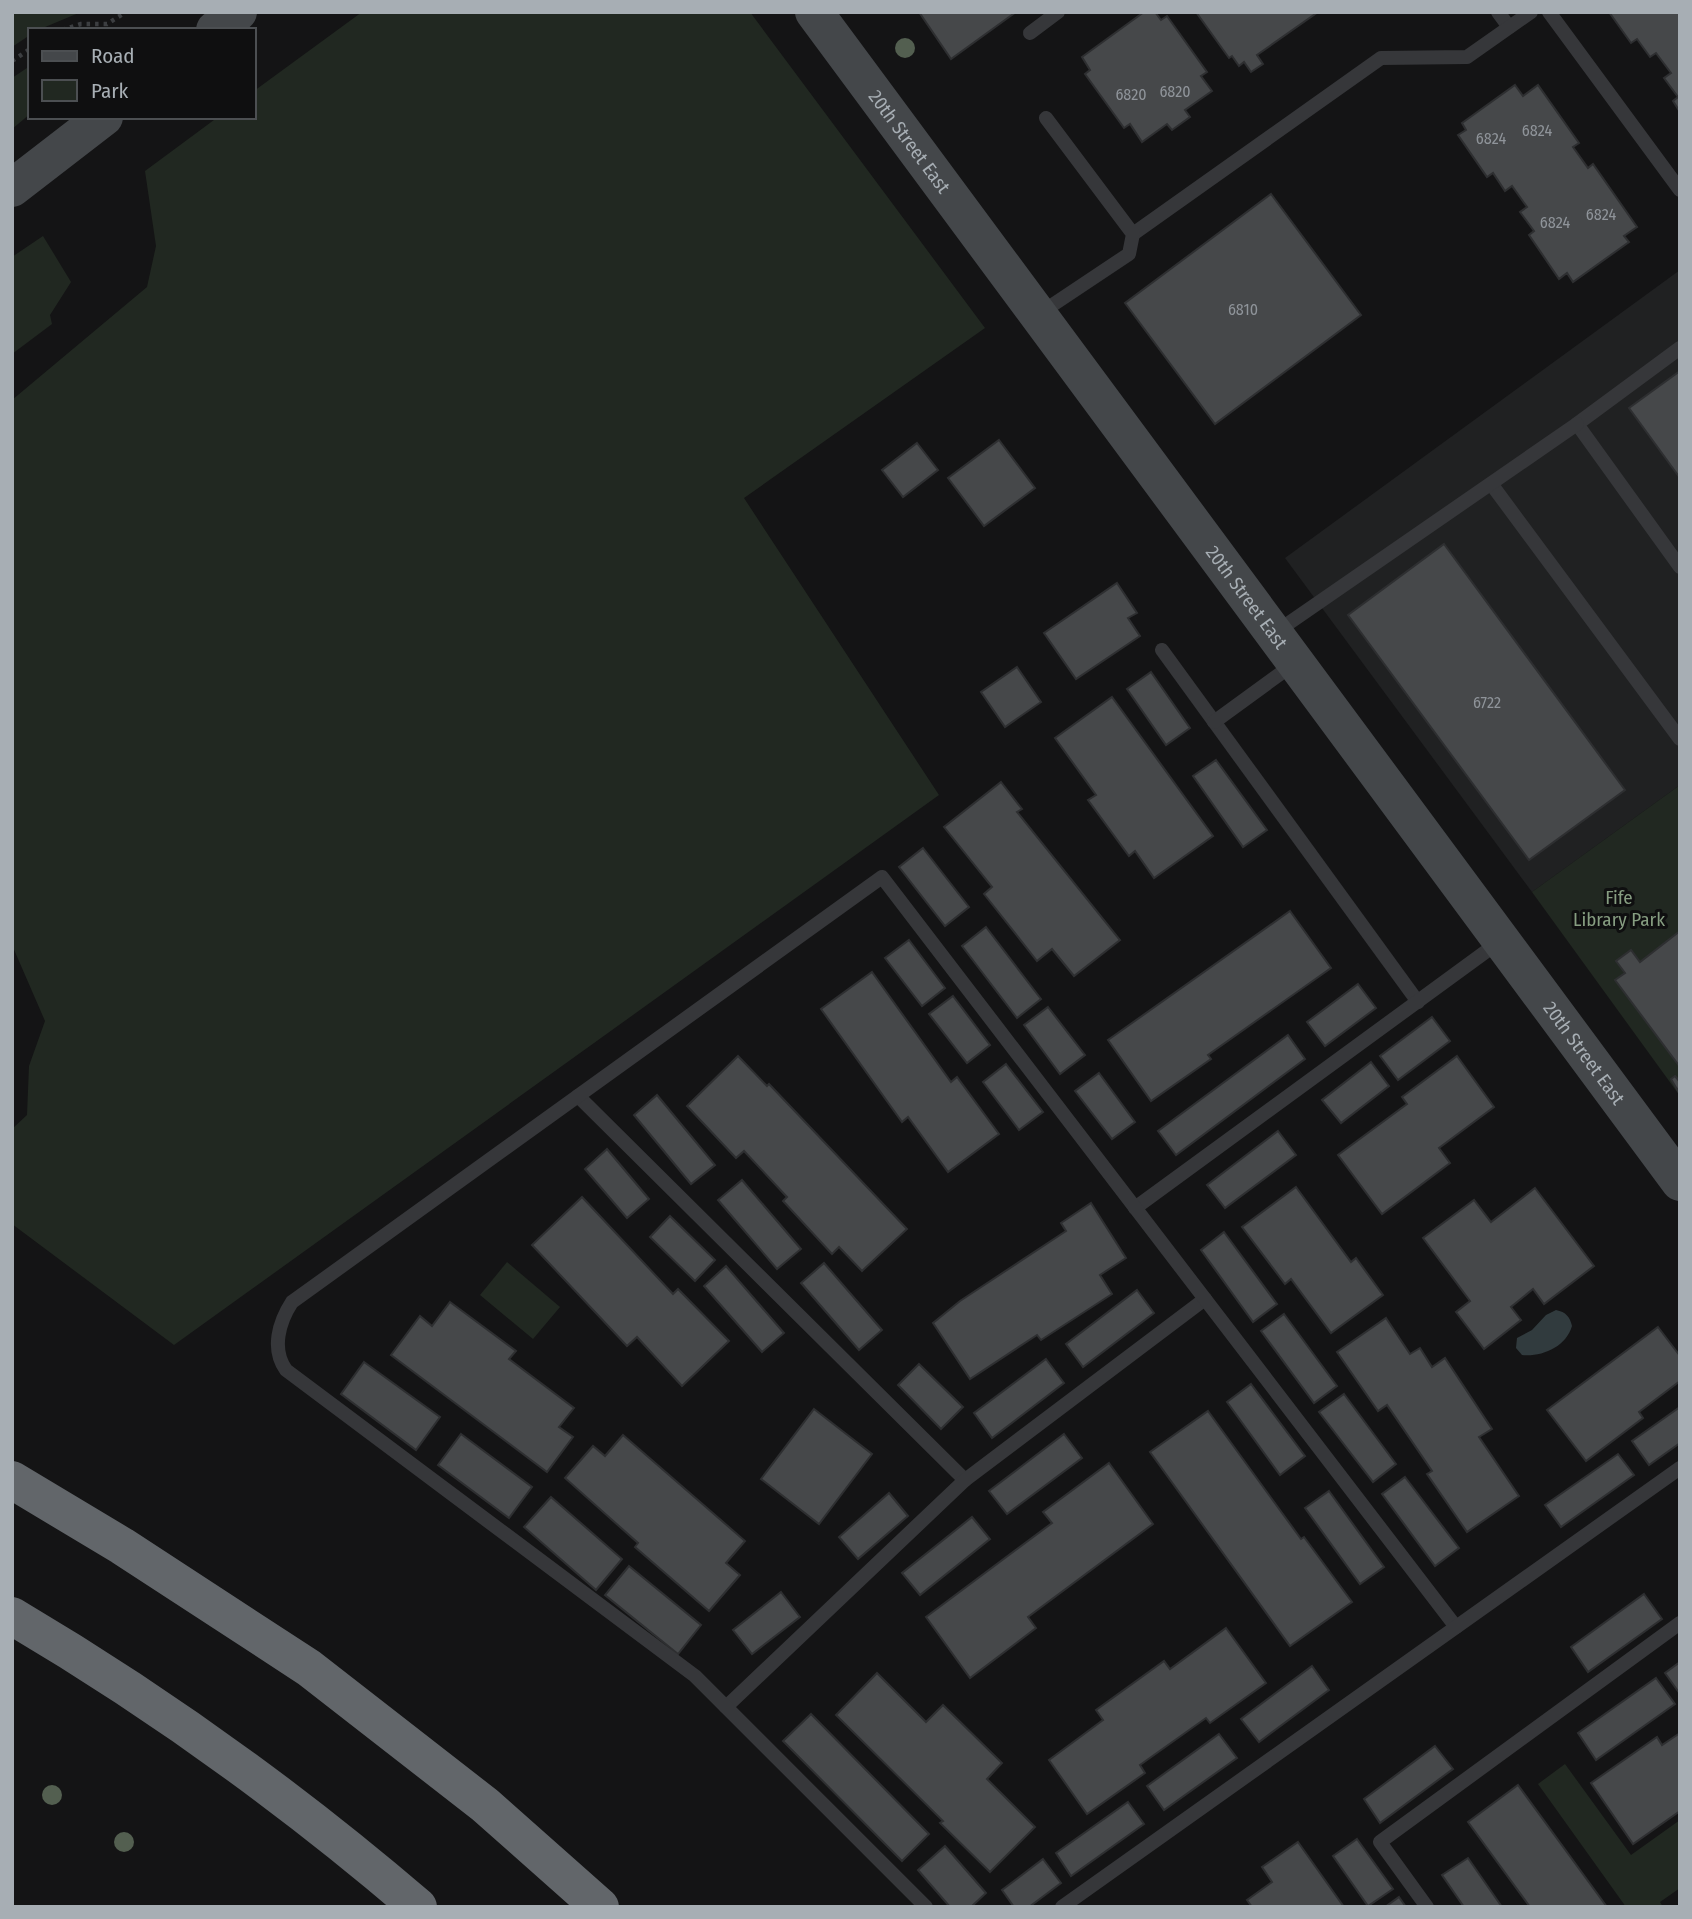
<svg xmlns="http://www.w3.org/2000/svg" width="1692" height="1919" font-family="'Fira Sans Condensed',sans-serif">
  <rect width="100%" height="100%" fill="#141415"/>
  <path fill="#202122" d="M1680,270v515l-148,107 -247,-334z"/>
  <g fill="#212821">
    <path d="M12,12h69l-43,18h-8v5l-18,12z"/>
    <path d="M362,12h388l235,316 -241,170 195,297 -765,550 -162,-121v-95l15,-14 2,-49 16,-45 -33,-76v-545l135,-113 9,-41 -11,-75 73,-54h36v-26z"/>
    <path d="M30,66v48l-18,15v-51z"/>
    <path d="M43,236l28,46 -21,33 2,9 -40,30v-97z"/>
    <path d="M1680,785v311l-148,-204z"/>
    <path d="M507,1262l53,45 -27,32 -53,-44z"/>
    <path d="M1565,1764l66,91 49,-35v68l-20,14 3,5h-37l-88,-123z"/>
  </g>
  <path fill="#313b3e" d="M1556,1310c10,2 14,7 16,16 -6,21 -30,31 -50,29l-6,-7 1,-10 15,-8 14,-15z"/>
  <g fill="#46484a" stroke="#2e2f31" stroke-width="2">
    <path d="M919,12h97l-65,47z"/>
    <path d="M1144,12h11l6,8 6,-4 40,56 -6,4 11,15 -27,19 5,7 -18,13 -5,-6 -25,18 -12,-18 -6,4 -39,-54 5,-4 -8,-13z"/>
    <path d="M1196,12h122l-61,43 6,9 -12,8 -7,-10 -5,4 -7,-10 -3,2z"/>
    <path d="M1609,12h71v100l-7,-11 5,-4 -14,-19 7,-5 -15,-20 -6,4 -13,-18 -6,4z"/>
    <path d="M1515,85l8,11 15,-11 41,58 -6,4 15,21 5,-4 44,63 -13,9 5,6 -56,40 -6,-9 -8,6 -30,-44 5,-4 -14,-19 7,-5 -15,-21 -7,5 -12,-18 -6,4 -29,-42 8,-5 -4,-7z"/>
    <path d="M1271,194l90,121 -146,109 -90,-121z"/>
    <path d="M1680,371v107l-51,-70z"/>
    <path d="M999,440l36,48 -51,38 -36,-48z"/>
    <path d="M917,443l21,27 -35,27 -21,-27z"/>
    <path d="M1444,544l181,246 -96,70 -181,-245z"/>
    <path d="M1117,583l20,30 -9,5 12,18 -64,43 -32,-46z"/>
    <path d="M1017,667l24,35 -36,25 -24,-35z"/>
    <path d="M1151,672l39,56 -24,17 -39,-56z"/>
    <path d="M1112,697l101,139 -59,42 -19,-27 -6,5 -41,-56 8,-5 -41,-57z"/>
    <path d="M1216,760l51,70 -24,17 -50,-71z"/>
    <path d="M1001,782l21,27 -5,3 103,128 -46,36 -22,-27 -15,12 -53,-67 8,-7 -48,-60z"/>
    <path d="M923,848l46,59 -24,19 -46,-59z"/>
    <path d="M1290,911l41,57 -123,87 3,4 -60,42 -43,-61z"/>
    <path d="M986,927l55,72 -24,19 -55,-72z"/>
    <path d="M1680,931v136l-65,-87 10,-7 -9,-12 15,-11 9,12z"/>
    <path d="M909,940l36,48 -23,18 -37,-48z"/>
    <path d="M872,972l79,110 6,-5 42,57 -51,38 -40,-55 -6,5 -81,-113z"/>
    <path d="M1358,984l18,24 -51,38 -18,-24z"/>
    <path d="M953,996l37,49 -23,18 -38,-49z"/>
    <path d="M1048,1007l37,48 -25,19 -36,-49z"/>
    <path d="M1432,1017l18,24 -52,39 -18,-24z"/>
    <path d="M1288,1035l17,24 -129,96 -18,-24z"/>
    <path d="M738,1056l29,30 2,-2 138,145 -45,42 -23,-24 -7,7 -49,-53 4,-4 -43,-46 -8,7 -49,-52z"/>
    <path d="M1457,1056l37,51 -55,41 11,15 -68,51 -44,-59 69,-51 -5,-7z"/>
    <path d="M1371,1062l18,24 -48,37 -19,-23z"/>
    <path d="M1006,1064l37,48 -24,18 -36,-48z"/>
    <path d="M1099,1073l36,49 -23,17 -37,-48z"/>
    <path d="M1675,1076l5,6 -2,9 -7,-12z"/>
    <path d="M657,1095l58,70 -24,19 -57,-69z"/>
    <path d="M1278,1131l18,24 -71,53 -18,-23z"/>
    <path d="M607,1149l42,50 -22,19 -42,-49z"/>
    <path d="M742,1180l59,69 -24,20 -59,-69z"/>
    <path d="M1296,1187l55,75 5,-4 27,37 -52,38 -40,-54 -6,5 -43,-57z"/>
    <path d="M1535,1188l59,78 -50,38 -11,-15 -22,18 10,13 -37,29 -28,-37 14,-11 -47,-63 51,-38 17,22z"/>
    <path d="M582,1197l91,97 5,-5 51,52 -47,45 -45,-49 -10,9 -95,-101z"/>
    <path d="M1091,1203l35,55 -26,17 12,19 -71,46 -4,-5 -67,44 -37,-56 27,-22 106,-70 -5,-8z"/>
    <path d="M670,1216l45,44 -20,21 -45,-44z"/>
    <path d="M1224,1232l53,72 -24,18 -52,-72z"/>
    <path d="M824,1263l58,67 -23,20 -58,-67z"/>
    <path d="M726,1266l58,67 -22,19 -58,-66z"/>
    <path d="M1137,1290l17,23 -71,54 -17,-23z"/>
    <path d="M450,1302l66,49 -7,8 65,49 -15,19 14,10 -26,35 -156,-117 29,-39 12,10z"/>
    <path d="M1284,1314l53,72 -23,17 -53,-72z"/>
    <path d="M1386,1318l24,36 10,-6 12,19 13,-9 47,71 -13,8 40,59 -52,36 -40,-58 5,-3 -45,-66 -9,6 -41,-59z"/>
    <path d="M1658,1327l22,29v25l-41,31 4,6 -57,43 -39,-51z"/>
    <path d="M1046,1359l18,24 -72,55 -18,-25z"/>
    <path d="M364,1362l76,55 -24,33 -75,-56z"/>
    <path d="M919,1364l44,43 -22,22 -43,-44z"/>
    <path d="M1251,1384l54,72 -25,19 -53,-73z"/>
    <path d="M1344,1394l52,70 -23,18 -54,-70z"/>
    <path d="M1680,1407v36l-31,22 -17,-24z"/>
    <path d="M814,1409l58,45 -53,70 -58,-45z"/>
    <path d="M1208,1411l93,128 3,-2 48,65 -62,44 -140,-194z"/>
    <path d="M461,1434l71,53 -23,31 -71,-53z"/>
    <path d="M1064,1434l18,24 -75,56 -18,-23z"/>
    <path d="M623,1435l122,106 -19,22 14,12 -31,36 -74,-64 3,-4 -73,-65 28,-32 12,10z"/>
    <path d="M1618,1454l16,21 -73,52 -16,-22z"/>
    <path d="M1109,1463l44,61 -125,93 8,11 -66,50 -44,-61 126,-94 -9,-11z"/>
    <path d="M1405,1477l54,71 -24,18 -53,-72z"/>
    <path d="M1329,1491l55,76 -24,17 -55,-76z"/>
    <path d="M889,1493l19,23 -50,43 -19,-22z"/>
    <path d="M551,1497l71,62 -26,31 -72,-63z"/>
    <path d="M972,1517l18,22 -70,56 -18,-22z"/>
    <path d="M629,1566l72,59 -23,29 -73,-59z"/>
    <path d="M781,1592l19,25 -48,37 -19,-24z"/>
    <path d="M1644,1594l18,25 -74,53 -17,-25z"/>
    <path d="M1226,1628l40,55 -56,40 -4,-5 -66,47 5,8 -58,41 -38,-54 54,-40 -7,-10 68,-49 6,8z"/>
    <path d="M1680,1662v32l-15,-21z"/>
    <path d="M1312,1666l17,24 -70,52 -18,-23z"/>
    <path d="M877,1673l49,49 17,-17 59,58 -15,16 48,48 -45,45 -50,-49 3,-2 -107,-106z"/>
    <path d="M1656,1678l19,26 -79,56 -18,-27z"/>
    <path d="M811,1714l118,120 -27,27 -119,-120z"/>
    <path d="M1680,1733v78l-47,33 -42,-61 66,-46 5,8z"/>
    <path d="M1219,1734l18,24 -73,52 -17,-24z"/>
    <path d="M1435,1746l18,23 -73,54 -16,-24z"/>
    <path d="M1518,1785l89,122h-77l-62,-85z"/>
    <path d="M1128,1802l16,22 -73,52 -15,-23z"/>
    <path d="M1357,1839l36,50 -25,17 -35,-50z"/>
    <path d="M1298,1842l46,65h-92l-5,-7 25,-18 -10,-15z"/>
    <path d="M945,1846l41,47 -15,14h-21l-32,-37z"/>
    <path d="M1468,1858l34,49h-38l-22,-32z"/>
    <path d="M1043,1859l18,24 -32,24h-15l-12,-17z"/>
    <path d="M1399,1897l7,10h-21z"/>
  </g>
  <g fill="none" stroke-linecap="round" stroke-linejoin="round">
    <g stroke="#3c3e41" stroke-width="4.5" stroke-dasharray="3.5 5" stroke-linecap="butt">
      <path d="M62,30l19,-6h26l19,-12"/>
      <path d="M12,61l18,-12"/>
    </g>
    <g stroke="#36373a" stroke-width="14">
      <path d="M1498,12l11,15"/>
      <path d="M1549,12l131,178"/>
      <path d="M1030,33l28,-21"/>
      <path d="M1133,234l248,-176 86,-1 64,-45"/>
      <path d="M1039,314l90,-60 4,-20 -87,-116"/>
      <path d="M1680,348l-103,76 103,143"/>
      <path d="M1492,485l188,254"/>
      <path d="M1276,632l301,-208"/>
      <path d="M1162,650l256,352"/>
      <path d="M1214,722l81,-59"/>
      <path d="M578,1096l387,384"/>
      <path d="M1135,1208l364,-266"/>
      <path d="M726,1707l239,-227 240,-181"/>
      <path d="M926,1907l-231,-231 -409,-306c-15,-21 -7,-48 6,-68l590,-425 574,750"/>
      <path d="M1062,1907l618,-439"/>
      <path d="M1427,1907l-47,-65 300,-219"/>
    </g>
    <g stroke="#44474a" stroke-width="38">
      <path id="s1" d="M814,12l866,1170"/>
      <path d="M215,30l23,-18"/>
      <path d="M12,188l92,-71"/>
    </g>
    <g stroke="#62666a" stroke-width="38">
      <path d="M12,1480l110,66 187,122 176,137 115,102"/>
      <path d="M12,1616c144,85 279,182 406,291"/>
    </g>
  </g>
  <g fill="#535f50">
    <circle cx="905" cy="48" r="10"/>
    <circle cx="52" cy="1795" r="10"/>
    <circle cx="124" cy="1842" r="10"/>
  </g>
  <g text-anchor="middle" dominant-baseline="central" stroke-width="6" stroke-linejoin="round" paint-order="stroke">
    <g font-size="16" fill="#8f949a">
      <text x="1175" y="91">6820</text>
      <text x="1131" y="94">6820</text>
      <text x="1537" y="130">6824</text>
      <text x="1491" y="138">6824</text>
      <text x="1601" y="214">6824</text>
      <text x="1555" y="222">6824</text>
      <text x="1243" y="309">6810</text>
      <text x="1487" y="702">6722</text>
    </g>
    <g font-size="19" fill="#a7aeb4" stroke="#0f0f10">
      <text stroke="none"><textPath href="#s1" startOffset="161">20th Street East</textPath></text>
      <text stroke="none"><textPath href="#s1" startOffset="728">20th Street East</textPath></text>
      <text stroke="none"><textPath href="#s1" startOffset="1295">20th Street East</textPath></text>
    </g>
    <g font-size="19" fill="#869d81" stroke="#0f0f10">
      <text x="1619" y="897">Fife<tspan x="1619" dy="22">Library Park</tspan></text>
    </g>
  </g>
  <rect width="1692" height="1919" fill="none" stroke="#a7aeb4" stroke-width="28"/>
  <rect x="28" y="28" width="228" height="91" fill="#0f0f10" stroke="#4c4f52" stroke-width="2"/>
  <rect x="42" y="51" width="35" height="10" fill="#44474a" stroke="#4c4f52" stroke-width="2"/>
  <text x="91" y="63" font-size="21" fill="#a7aeb4">Road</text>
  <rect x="42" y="80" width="35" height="21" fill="#212821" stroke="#4c4f52" stroke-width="2"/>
  <text x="91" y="98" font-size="21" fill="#a7aeb4">Park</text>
</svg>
